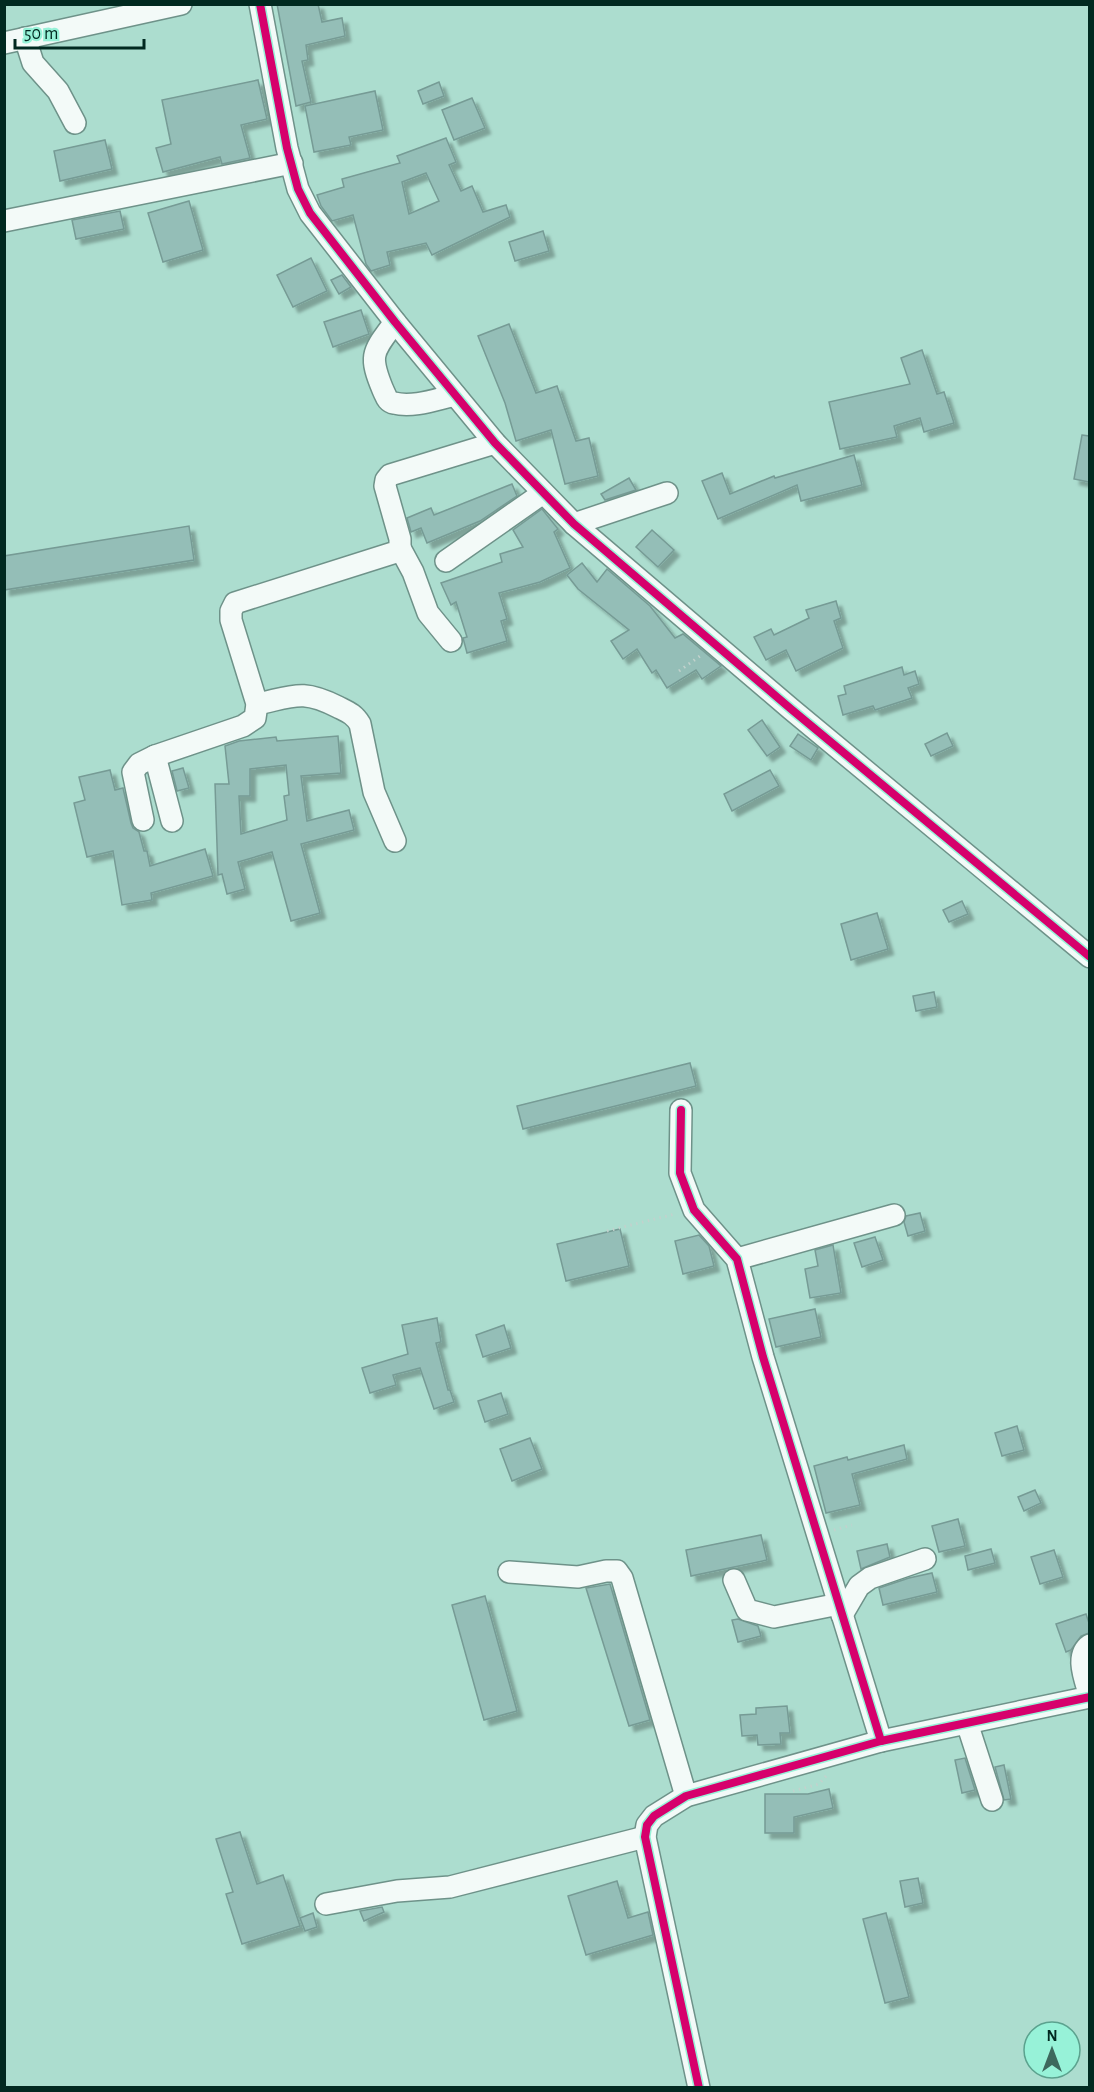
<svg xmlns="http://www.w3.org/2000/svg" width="1094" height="2092" font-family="'Alegreya Sans',sans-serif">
  <defs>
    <filter id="shadow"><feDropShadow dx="5.5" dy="5.5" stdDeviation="1.5" flood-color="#0004"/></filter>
  </defs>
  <rect width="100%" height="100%" fill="#acddcf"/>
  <g fill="#94beb7" stroke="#769b95" stroke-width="1.5" fill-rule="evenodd" filter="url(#shadow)">
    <path d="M277,4h41l4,18 20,-4 3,18 -39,9 2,15 -6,1 9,41 -15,4z"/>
    <path d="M258,80l9,39 -26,6 9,33 -28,6 -2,-7 -57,15 -7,-24 15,-4 -9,-44z"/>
    <path d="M439,82l5,14 -21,8 -5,-13z"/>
    <path d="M375,91l8,39 -34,7 2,8 -37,7 -9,-46z"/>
    <path d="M472,98l13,30 -31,12 -12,-30z"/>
    <path d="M446,138l10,24 -7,3 12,26 11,-5 11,26 23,-7 4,12 -78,38 -6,-12 -39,9 3,13 -19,6 -5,-7 -13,-49 -21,6 -11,-15 -4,-11 27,-8 -2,-8 58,-16 -3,-7zM426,173l13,28 -30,13 -7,-32z"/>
    <path d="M105,140l7,29 -52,12 -6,-30z"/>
    <path d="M189,201l14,49 -40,12 -15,-49z"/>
    <path d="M120,211l4,18 -48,10 -4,-19z"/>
    <path d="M543,231l6,20 -34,10 -6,-19z"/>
    <path d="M311,258l16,33 -34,16 -16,-32z"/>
    <path d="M342,275l9,12 -12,7 -8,-14z"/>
    <path d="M361,310l8,24 -36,13 -9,-25z"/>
    <path d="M509,324l27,69 21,-7 19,55 13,-3 9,38 -33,8 -14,-54 -35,11 -11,-38 -27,-67z"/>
    <path d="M922,350l15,44 7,-2 10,31 -30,9 -4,-14 -26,8 3,11 -57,12 -11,-47 81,-18 -9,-26z"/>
    <path d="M1082,435l7,1v46l-15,-3z"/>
    <path d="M854,455l8,30 -61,16 -4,-16 -79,34 -16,-38 20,-8 8,21 44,-18 1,2z"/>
    <path d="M629,478l7,12 -31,10 -4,-6z"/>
    <path d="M512,484l5,12 -37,25 -53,22 -6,-15 -10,4 -4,-14 24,-10 3,7z"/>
    <path d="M542,509l16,20 -4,3 16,36 -30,14 -41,11 8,26 -6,2 6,20 -40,12 -4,-15 4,-1 -11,-35 -5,3 -10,-22 61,-21 -2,-8 23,-7 -10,-17z"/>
    <path d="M189,526l5,34 -190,30v-34z"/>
    <path d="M652,530l22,20 -16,17 -22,-20z"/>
    <path d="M582,563l15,19 10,-13 43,37 25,32 8,-4 38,32 -19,13 -6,-9 -29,18 -11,-18 -4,3 -15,-24 -14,10 -12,-18 18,-11 -51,-41 -11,-14z"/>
    <path d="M836,601l5,17 -7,3 9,27 -47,23 -10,-21 -20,10 -12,-23 17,-8 3,6 35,-17 -3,-8z"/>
    <path d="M902,667l2,8 11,-4 4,13 -11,4 4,10 -37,12 -2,-4 -30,9 -5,-19 8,-2 -2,-8z"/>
    <path d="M762,720l18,27 -13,9 -19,-26z"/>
    <path d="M947,733l6,13 -22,10 -6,-12z"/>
    <path d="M798,734l20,14 -7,12 -21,-14z"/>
    <path d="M338,736l3,37 -40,3 6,45 42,-11 5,20 -53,14 19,69 -29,8 -19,-69 -34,10 7,27 -18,5 -5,-20 -4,1 -3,-91h14l-4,-38 14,-5 37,-4 1,4zM286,765l3,30 -5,1 3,24 -46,14 -2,-38h11v-27z"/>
    <path d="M183,768l6,20 -12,3 -5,-20z"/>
    <path d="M110,770l5,20 8,-2 8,35 2,5 6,4 5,19h3l3,15 55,-17 8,27 -62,17 1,7 -30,5 -9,-54 -26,6 -13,-54 11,-3 -6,-23z"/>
    <path d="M770,770l9,16 -47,25 -8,-17z"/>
    <path d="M962,901l6,13 -19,8 -6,-12z"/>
    <path d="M877,913l11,36 -37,11 -10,-36z"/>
    <path d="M934,992l3,15 -21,4 -3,-15z"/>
    <path d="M690,1063l6,23 -173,43 -6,-23z"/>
    <path d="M920,1213l5,18 -17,5 -4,-14 2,-6z"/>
    <path d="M620,1229l9,37 -63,15 -9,-37z"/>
    <path d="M699,1235l10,11 5,20 -31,8 -8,-33z"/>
    <path d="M875,1237l8,23 -21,7 -8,-24z"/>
    <path d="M833,1245l8,48 -31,5 -5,-29 13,-3 -3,-16z"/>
    <path d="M815,1309l6,28 -45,10 -7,-28z"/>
    <path d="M437,1318l4,24 -5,1 12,47h2l4,12 -20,7 -14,-41 -27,7 3,10 -26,8 -8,-25 46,-14 -6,-29z"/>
    <path d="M504,1325l7,23 -28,9 -7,-22z"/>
    <path d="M501,1393l7,21 -23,8 -7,-21z"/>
    <path d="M1017,1426l7,24 -22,6 -7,-23z"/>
    <path d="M530,1438l12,31 -30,12 -12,-32z"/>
    <path d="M904,1445l3,14 -55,15 8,31 -34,8 -12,-47 33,-9 1,3z"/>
    <path d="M1035,1490l6,13 -17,8 -6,-14z"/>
    <path d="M958,1519l7,27 -26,6 -7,-26z"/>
    <path d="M761,1535l6,25 -76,16 -5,-26z"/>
    <path d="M887,1544l3,13 -29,12 -4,-18z"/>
    <path d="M991,1549l4,14 -27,7 -3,-14z"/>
    <path d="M1054,1550l9,27 -23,7 -9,-27z"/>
    <path d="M932,1573l5,19 -54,13 -4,-17 30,-10z"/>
    <path d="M610,1584l40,136 -21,6 -43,-138z"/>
    <path d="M485,1596l32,115 -33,9 -32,-115z"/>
    <path d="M1086,1614l3,9v10l-8,3 -10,14 -5,2 -10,-28z"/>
    <path d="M738,1619l20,7 3,10 -23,6 -6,-22z"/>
    <path d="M787,1706l3,27h-10l1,11 -23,1 -1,-10 -15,1 -2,-21 16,-1v-6z"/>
    <path d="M965,1758l10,32 -13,3 -7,-33z"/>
    <path d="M1004,1765l7,34 -7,1 -9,-33z"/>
    <path d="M829,1789l4,19 -39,9v16h-29v-39h43z"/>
    <path d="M240,1832l17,52 26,-9 17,51 -58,18 -16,-50 7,-2 -17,-53z"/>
    <path d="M918,1878l5,25 -18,4 -5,-26z"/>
    <path d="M617,1881l11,37 20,-6 5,23 -67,20 -18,-59z"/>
    <path d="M382,1907l2,5 -20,9 -4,-10z"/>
    <path d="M313,1913l4,14 -12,4 -5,-13z"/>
    <path d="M886,1913l23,84 -24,6 -22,-84z"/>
  </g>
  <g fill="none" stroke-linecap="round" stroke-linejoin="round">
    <g stroke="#6e9289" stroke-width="24">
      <g id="minor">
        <path d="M260,4l27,144 11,41 12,24 85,109 100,121 79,81 217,185 299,248"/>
        <path d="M25,38l8,25 25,28 17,32"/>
        <path d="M4,43l177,-39"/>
        <path d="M4,221l288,-58"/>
        <path d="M395,322c-22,30 -27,32 -12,68 3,6 4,12 11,13 19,5 43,-4 61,-8"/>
        <path d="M574,524l93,-31"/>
        <path d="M400,548l13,24 15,41 23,28"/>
        <path d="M446,561l97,-68"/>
        <path d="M257,704c38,-8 45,-15 81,3 10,5 16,7 22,17l14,68 21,49"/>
        <path d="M155,756l17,65"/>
        <path d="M143,820l-10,-48 6,-8 16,-8 88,-30 12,-8 2,-14 -26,-84v-9l4,-8 161,-51 4,-4v-9l-15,-53 1,-6 4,-5 105,-32"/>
        <path d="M681,1110l-1,63 14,37 43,49 26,98 118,384"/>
        <path d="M737,1259l157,-44"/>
        <path d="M509,1572l69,5 28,-6h11l5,7 64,218"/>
        <path d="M734,1580l13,30 27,7 65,-13"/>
        <path d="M842,1615l17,-29 11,-8 55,-19"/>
        <path d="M967,1723l25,77"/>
        <path d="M326,1904l71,-13 53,-4 195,-50"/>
        <path d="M699,2088l-54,-251 2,-12 7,-9 32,-20 195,-55 209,-44c-4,-16 -16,-41 0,-52"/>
      </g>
    </g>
    <g stroke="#c2d2cd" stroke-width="3" stroke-dasharray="1.5 4.5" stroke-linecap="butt">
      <path d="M679,671l21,-15"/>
      <path d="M607,1231l68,-17"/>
      <path d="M834,1530l18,-5"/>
      <path d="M793,1791l26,-7 7,-8"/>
    </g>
    <use href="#minor" stroke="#f3faf8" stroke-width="21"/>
    <g stroke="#97f2d8" stroke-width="11">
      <g id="cycleway">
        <path d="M260,4l27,144 11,41 12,24 85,109 100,121 79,81 217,185 299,248"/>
        <path d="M681,1110l-1,63 14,37 43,49 26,98 118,384"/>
        <path d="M699,2088l-54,-251 2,-12 7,-9 32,-20 195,-55 209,-44"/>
      </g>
    </g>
    <use href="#cycleway" stroke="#d6006c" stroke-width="8"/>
  </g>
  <rect width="1094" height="2092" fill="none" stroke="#012920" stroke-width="12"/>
  <g transform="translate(1052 2050)"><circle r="28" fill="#97f2d8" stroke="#5ba28e" stroke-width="1.5"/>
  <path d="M0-4.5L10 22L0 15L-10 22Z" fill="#3d685d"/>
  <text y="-9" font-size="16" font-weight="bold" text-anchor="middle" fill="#012920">N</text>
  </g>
  <path d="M15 39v9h129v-9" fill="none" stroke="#012920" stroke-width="3"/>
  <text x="24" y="39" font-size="18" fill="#012920" stroke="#97f2d8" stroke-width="4.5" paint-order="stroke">50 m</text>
</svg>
